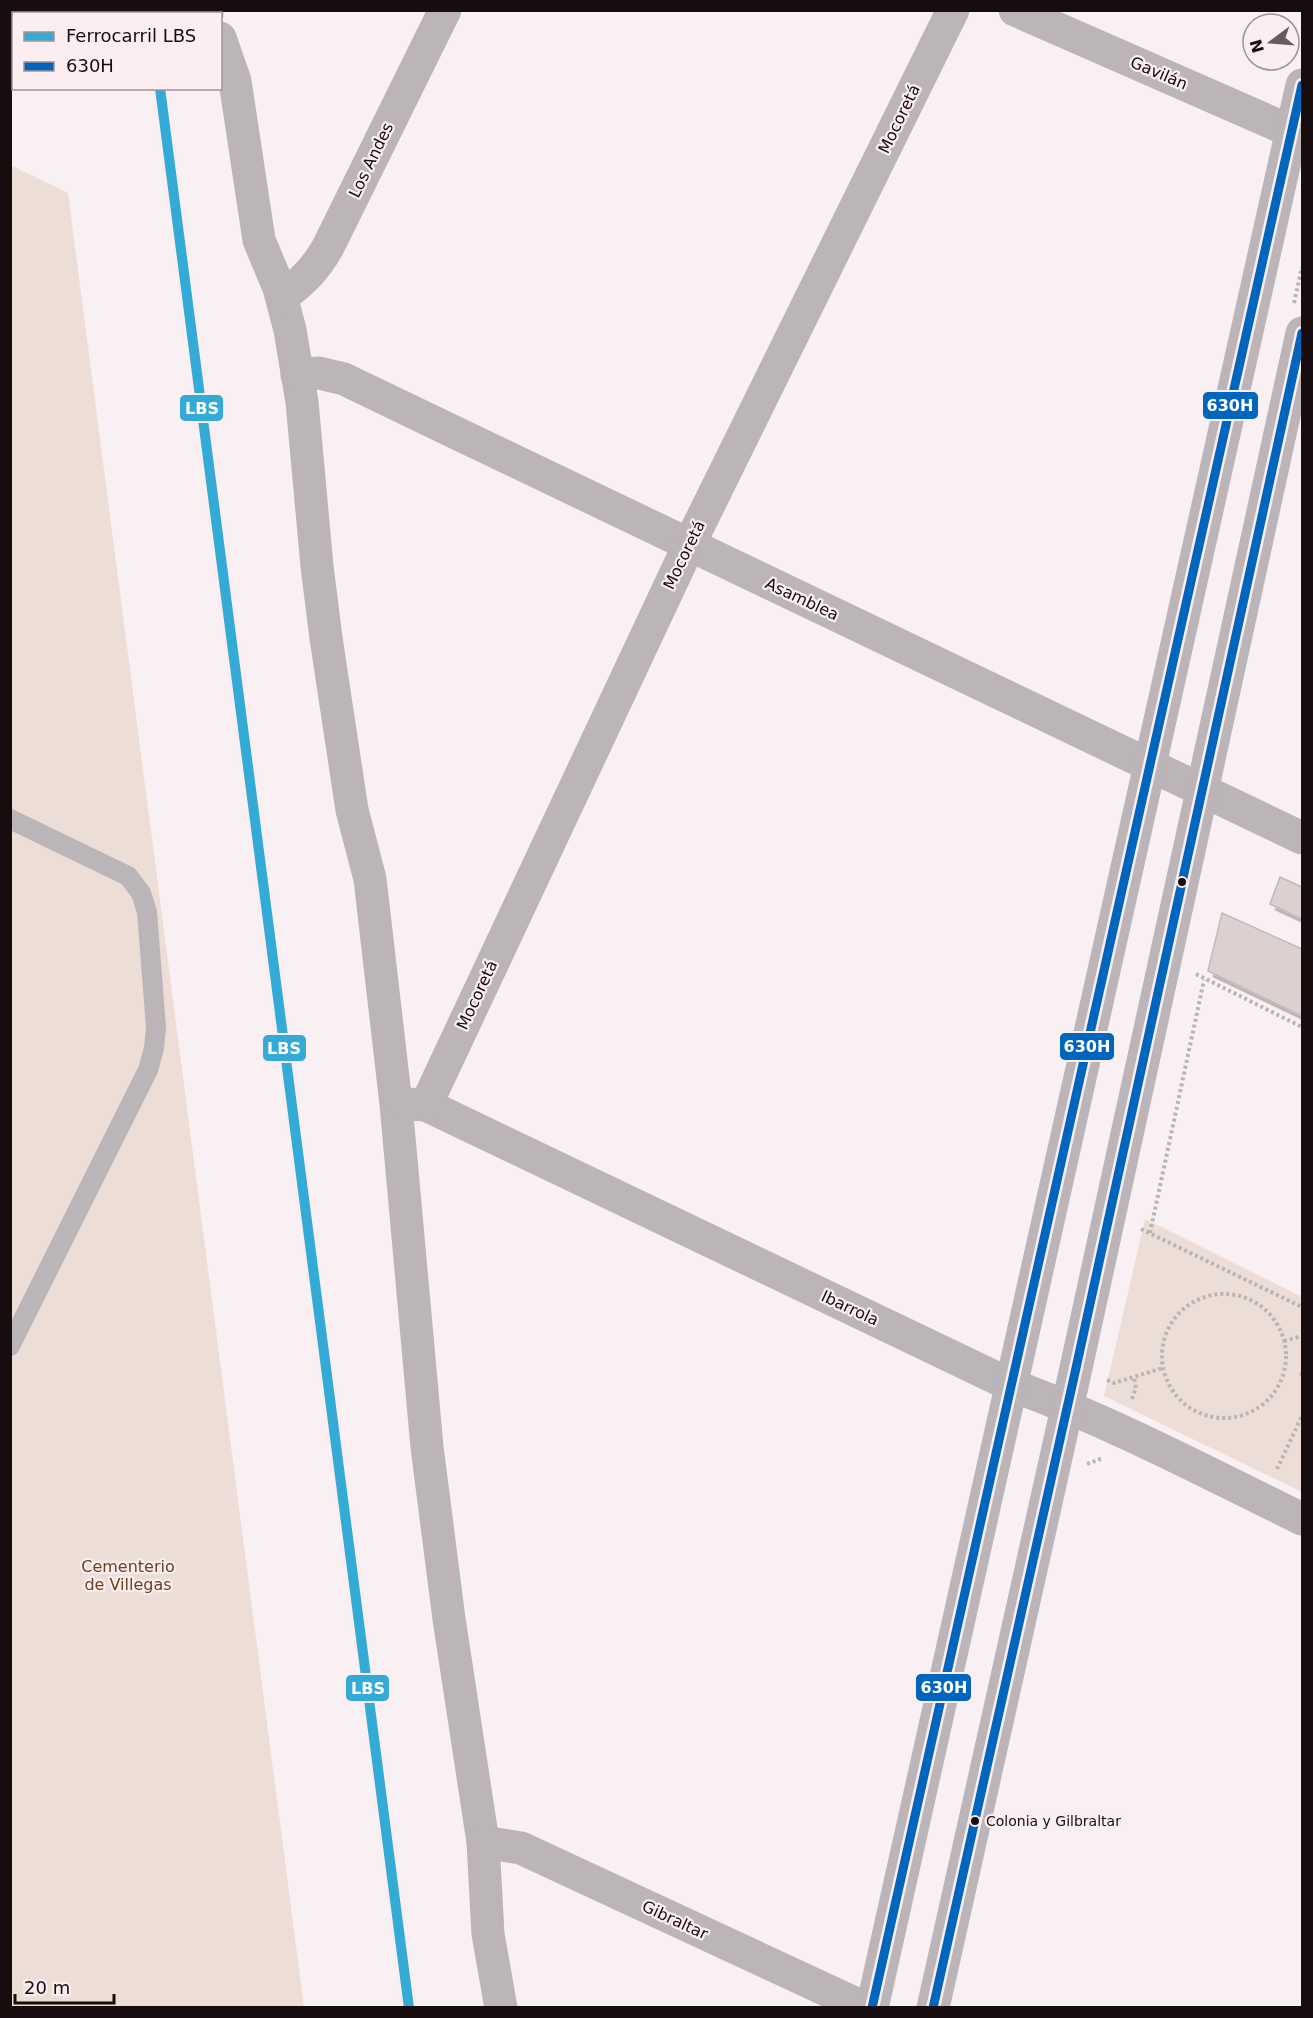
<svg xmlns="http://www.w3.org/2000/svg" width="1313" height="2018" font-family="'DejaVu Sans',sans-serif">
  <defs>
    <filter id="shadow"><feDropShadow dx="5.5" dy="5.5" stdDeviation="0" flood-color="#0004"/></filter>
  </defs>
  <rect width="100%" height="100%" fill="#f8f0f2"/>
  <g fill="#ecded6">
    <path d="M10,165l58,28 236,1814h-293z"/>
    <path d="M1145,1219l157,78v195l-198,-96z"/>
  </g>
  <g fill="#dcd1d0" stroke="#c3b9b9" stroke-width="1.5" filter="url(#shadow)">
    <path d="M1280,877l22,10v32l-32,-15z"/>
    <path d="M1222,913l80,36v67l-94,-45z"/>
  </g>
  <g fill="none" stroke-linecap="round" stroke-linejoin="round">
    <g stroke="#b9b4b6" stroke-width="4" stroke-dasharray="3 3" stroke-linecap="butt">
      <path d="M1294,303l8,-36"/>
      <path d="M1196,974l106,53"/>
      <path d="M1141,1229l161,78"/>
      <path d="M1150,1233l54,-253"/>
      <circle cx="1224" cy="1356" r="62"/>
      <path d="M1284,1341l18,-5"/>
      <path d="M1302,1373l-1,3 1,2"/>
      <path d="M1107,1380l7,3 49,-15"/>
      <path d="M1132,1399l4,-11 -2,-11"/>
      <path d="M1087,1464l16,-6"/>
      <path d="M1277,1469l25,-53"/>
    </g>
    <path stroke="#bbb5b9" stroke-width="20" d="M10,819l118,57 13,17 6,19 9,115 -2,21 -6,22 -138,276"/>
    <g stroke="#bbb5b9" stroke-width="33">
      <path d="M205,10l2,4"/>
      <path d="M1015,10l287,126"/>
      <path d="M220,38l15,43 24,159 20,48 11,42 12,72 15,164 9,72 26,172 18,69 26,225 31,343 22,172 34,223 5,92 13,74"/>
      <path d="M282,297c21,-16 33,-27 46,-50l117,-237"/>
      <path d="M297,375l22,-2 25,6c319,154 640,304 958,459"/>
      <path d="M405,1104l21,1 585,280c101,37 195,87 291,134"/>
      <path d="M426,1105l263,-560 264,-535"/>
      <path d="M483,1842l38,6 344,160"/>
    </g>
    <g stroke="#bbb4b8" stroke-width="33">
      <path d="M872,2008l430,-1923"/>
      <path d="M933,2008l143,-640 226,-1035"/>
    </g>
    <g stroke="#fcedf0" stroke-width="14">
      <g id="bus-1">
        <path d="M872,2008l430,-1923"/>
        <path d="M933,2008l143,-640 226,-1035"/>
      </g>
    </g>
    <use href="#bus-1" stroke="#0065bd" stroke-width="9"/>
    <g stroke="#fcedf0" stroke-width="15">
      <path id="rail-1" d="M160,88l249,1920"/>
    </g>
    <use href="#rail-1" stroke="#34aad7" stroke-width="10"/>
  </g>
  <g fill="#170c0e" stroke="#fcedf0" stroke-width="2">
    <circle cx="1182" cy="882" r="5"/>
    <circle cx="975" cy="1821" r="5"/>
  </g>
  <g text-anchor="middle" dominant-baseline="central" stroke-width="4.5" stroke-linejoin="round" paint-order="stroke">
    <g font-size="14" fill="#170c0e" stroke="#fcedf0" text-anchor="start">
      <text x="986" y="1821">Colonia y Gilbraltar</text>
    </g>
    <g font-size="16" fill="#170c0e" stroke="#fcedf0">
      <text transform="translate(1159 73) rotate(23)">Gavilán</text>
      <text transform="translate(899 119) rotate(-64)">Mocoretá</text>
      <text transform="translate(371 160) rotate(-64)">Los Andes</text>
      <text transform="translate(684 555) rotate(-64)">Mocoretá</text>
      <text transform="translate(802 599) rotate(25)">Asamblea</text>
      <text transform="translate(477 995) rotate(-65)">Mocoretá</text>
      <text transform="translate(850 1308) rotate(25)">Ibarrola</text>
      <text transform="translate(675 1920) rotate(25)">Gibraltar</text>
    </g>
    <g font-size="16" fill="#69431e" stroke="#fcedf0">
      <text x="128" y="1566">Cementerio<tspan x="128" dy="18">de Villegas</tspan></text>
    </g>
  </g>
  <g stroke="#fcedf0" stroke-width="2">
    <rect x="1202" y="391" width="57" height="29" rx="6" fill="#0065bd"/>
    <rect x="179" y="394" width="45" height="28" rx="6" fill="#34aad7"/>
    <rect x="1059" y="1032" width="56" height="29" rx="6" fill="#0065bd"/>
    <rect x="262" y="1034" width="45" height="28" rx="6" fill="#34aad7"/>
    <rect x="915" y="1673" width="57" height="29" rx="6" fill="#0065bd"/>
    <rect x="345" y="1674" width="45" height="28" rx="6" fill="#34aad7"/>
  </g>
  <g font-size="16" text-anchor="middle" font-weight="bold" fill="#fff">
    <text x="1230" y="411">630H</text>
    <text x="202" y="414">LBS</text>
    <text x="1087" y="1052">630H</text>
    <text x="284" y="1054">LBS</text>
    <text x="944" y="1693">630H</text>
    <text x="368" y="1694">LBS</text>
  </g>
  <rect width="1313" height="2018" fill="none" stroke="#170c0e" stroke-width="24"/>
  <rect x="12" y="12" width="210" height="78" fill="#fcedf0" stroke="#a09396" stroke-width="1.5"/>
  <rect x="24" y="32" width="30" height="9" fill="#34aad7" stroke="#a09396" stroke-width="1.5"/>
  <text x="66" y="42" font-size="18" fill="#170c0e">Ferrocarril LBS</text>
  <rect x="24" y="62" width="30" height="9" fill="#0065bd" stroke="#a09396" stroke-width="1.5"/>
  <text x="66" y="72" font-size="18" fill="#170c0e">630H</text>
  <g transform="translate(1271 42) rotate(254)"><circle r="28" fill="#fcedf0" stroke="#a09396" stroke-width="1.5"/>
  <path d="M0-4.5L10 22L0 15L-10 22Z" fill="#665c5e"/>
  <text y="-9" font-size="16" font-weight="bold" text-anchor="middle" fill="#170c0e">N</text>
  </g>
  <path d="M15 1994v9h99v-9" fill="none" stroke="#170c0e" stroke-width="3"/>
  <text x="24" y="1994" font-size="18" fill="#170c0e" stroke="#fcedf0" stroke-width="4.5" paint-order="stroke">20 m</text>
</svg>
